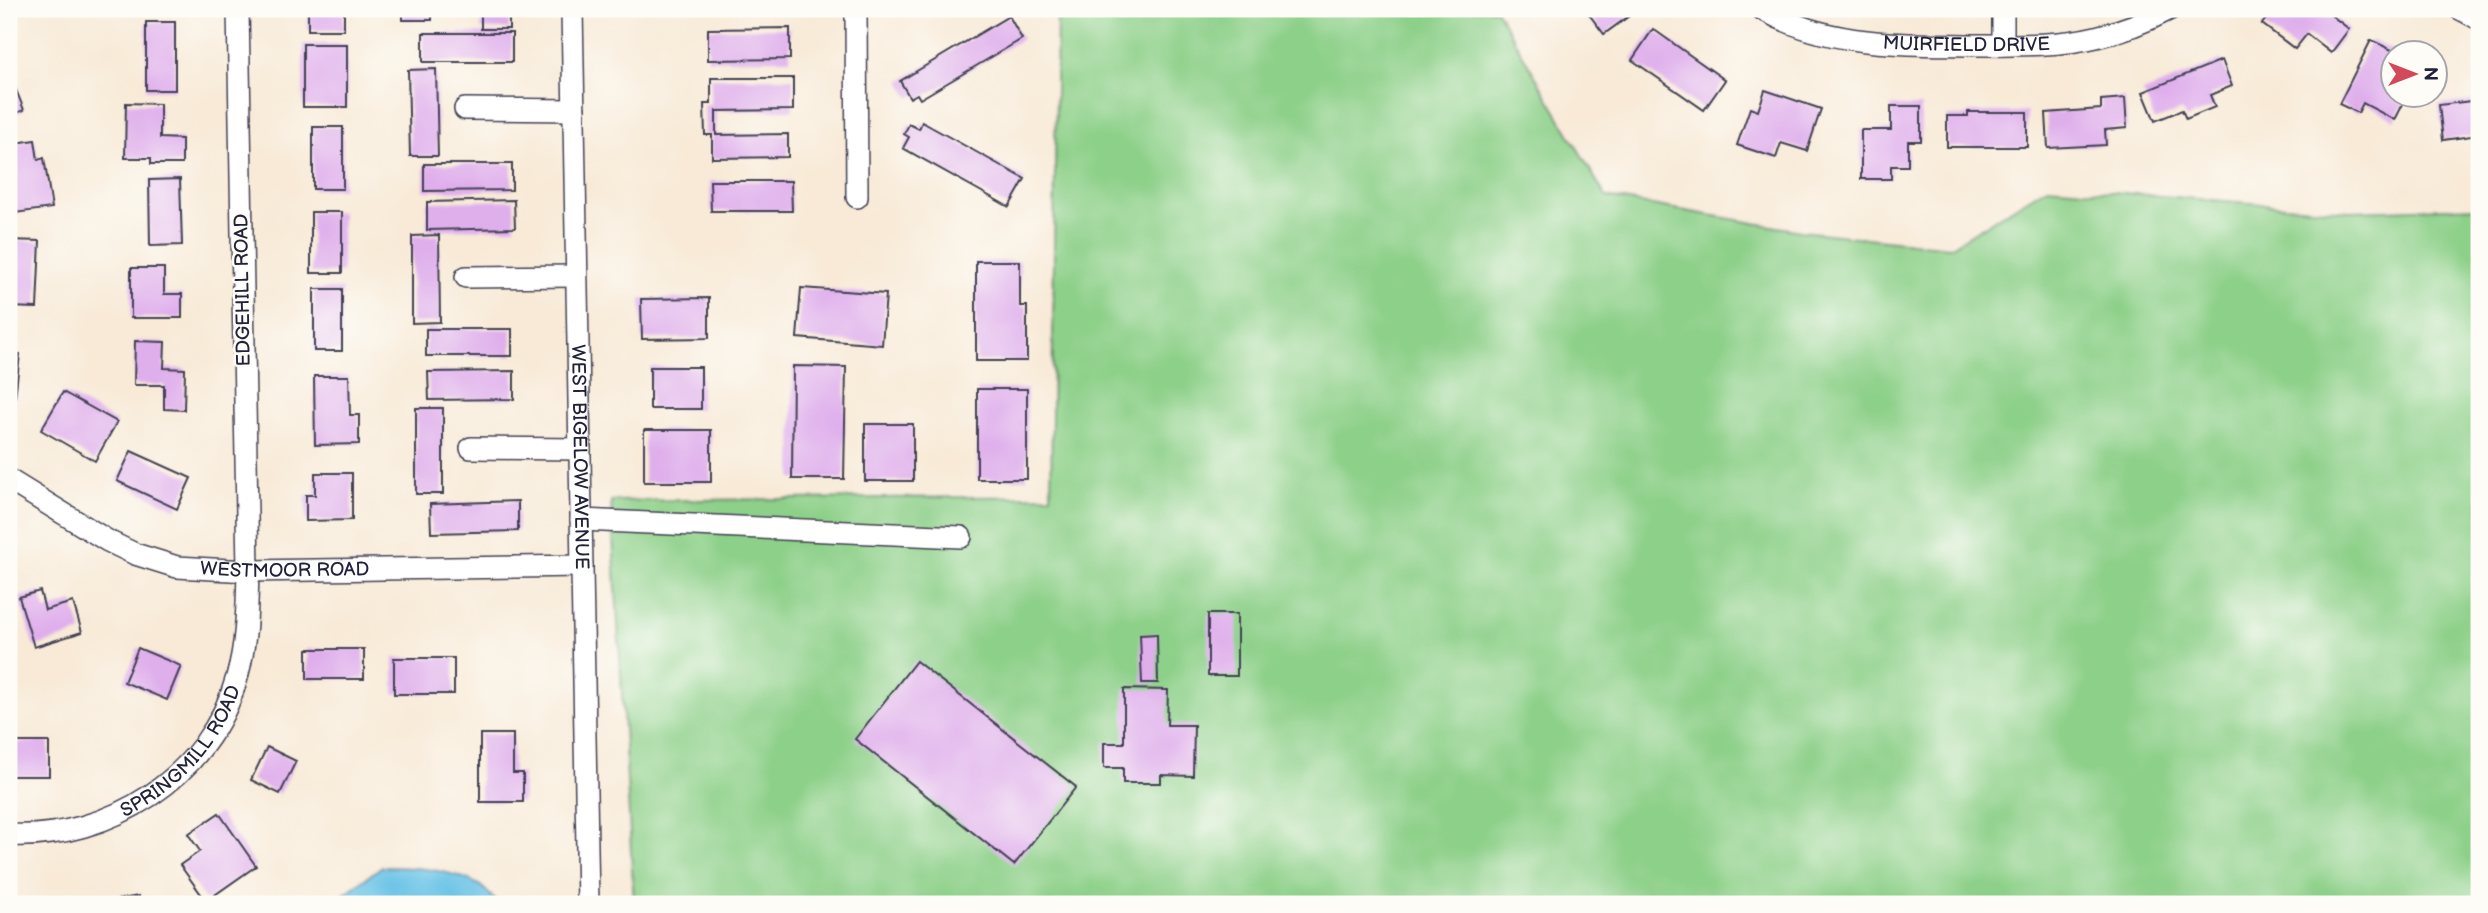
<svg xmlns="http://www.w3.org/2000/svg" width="2488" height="913" font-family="'Balsamiq Sans',sans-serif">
  <rect width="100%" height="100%" fill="#fdfcf7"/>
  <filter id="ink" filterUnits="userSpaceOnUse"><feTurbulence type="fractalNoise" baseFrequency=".0143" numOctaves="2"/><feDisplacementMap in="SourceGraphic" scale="14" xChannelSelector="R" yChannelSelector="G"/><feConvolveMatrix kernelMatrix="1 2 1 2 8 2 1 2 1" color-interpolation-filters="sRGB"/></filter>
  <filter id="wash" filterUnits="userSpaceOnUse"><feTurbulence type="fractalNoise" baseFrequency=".00686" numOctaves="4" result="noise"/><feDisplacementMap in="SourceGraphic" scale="28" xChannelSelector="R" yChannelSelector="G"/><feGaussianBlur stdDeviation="1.57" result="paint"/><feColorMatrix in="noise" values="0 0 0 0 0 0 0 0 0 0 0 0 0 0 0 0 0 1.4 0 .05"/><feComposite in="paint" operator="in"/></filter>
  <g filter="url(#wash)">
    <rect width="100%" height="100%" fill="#f8ead7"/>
    <path fill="#8dd089" stroke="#587962" stroke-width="2" d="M1057,9h439l110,188 195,34 149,16 97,-60 303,24 129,-4v697h-1845l-23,-403 440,-5z"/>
    <path fill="#68c2e6" stroke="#457290" stroke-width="2" d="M381,867c32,0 68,1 98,18 7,4 13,13 20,19h-168z"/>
    <g id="blocks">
      <g fill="#dfafec">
        <rect x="308" y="9" width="36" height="21"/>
        <rect x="403" y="9" width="29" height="11"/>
        <rect x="481" y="9" width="28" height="20"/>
        <path d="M1585,9h49l2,2 -32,23z"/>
        <path d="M2274,9h49l26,20 -18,24 -24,-19 -12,15 -33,-25z"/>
        <path d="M1009,16l13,23 -102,60 -3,-5 -7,4 -10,-17z"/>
        <rect x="146" y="22" width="29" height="68"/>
        <path d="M790,28v31l-82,1v-31z"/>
        <path d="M1653,29l72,51 -21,30 -72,-50z"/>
        <rect x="423" y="33" width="89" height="29"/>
        <path d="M2371,40l23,11 -9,21 9,4v18h14l-13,26 -32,-17 -5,10 -19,-9z"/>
        <rect x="303" y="44" width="44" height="63"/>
        <path d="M2222,60l10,26 -22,9 5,12 -29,12 -4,-9 -27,11 -12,-29z"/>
        <path d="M436,69l2,87h-28l-2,-86z"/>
        <path d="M9,72l15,38 -15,6z"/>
        <path d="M711,78h82v32l-77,1v24l72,-1v23l-76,1v-23h-7l-1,-31h7z"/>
        <path d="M1765,90l56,19 -14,42 -26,-8 -5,15 -39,-13 13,-37 8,3z"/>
        <path d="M2125,98l2,30 -22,2 1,15 -58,3 -2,-35 55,-4v-9z"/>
        <path d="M2479,100v35l-36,5 -4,-35z"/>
        <path d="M126,103l34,1v34l22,1v25h-31v-6h-26z"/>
        <path d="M1891,106h30v35h-13v25h-17v13h-30v-49h30z"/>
        <path d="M1968,112h59v35h-80v-31h21z"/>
        <path d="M922,122l103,57 -16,28 -106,-59 6,-11 -5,-3 5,-10 10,5z"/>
        <rect x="313" y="127" width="30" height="62"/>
        <path d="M35,140l3,20 6,-2 8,50 -37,5 -6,-42v-27z"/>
        <path d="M424,164h88v26l-88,1z"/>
        <path d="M180,179l2,66 -32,1 -1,-66z"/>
        <path d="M710,181h81l1,30h-81z"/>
        <path d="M514,200l1,28 -88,2v-28z"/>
        <rect x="311" y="212" width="31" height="61"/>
        <path d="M439,235l1,87 -28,1v-87z"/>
        <path d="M9,240l31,1 -3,67 -28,-1z"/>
        <path d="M976,261h44v45h7v55h-51z"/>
        <path d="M131,268h33v26h18v24h-51z"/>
        <path d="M801,288l85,6 -4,51 -85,-7z"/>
        <rect x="314" y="289" width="28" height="62"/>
        <path d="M709,298v40l-67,1 -1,-40z"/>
        <rect x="426" y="329" width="86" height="27"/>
        <path d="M135,341l30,1 -1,26 21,1 -1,41 -20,-1v-24h-30z"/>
        <path d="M9,352l11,2 -6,53 -5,-1z"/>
        <path d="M793,366l53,1 -2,112h-52z"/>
        <rect x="650" y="367" width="51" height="42"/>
        <path d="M514,371v28l-85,1 -1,-28z"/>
        <path d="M314,376h35l1,39h9v29l-44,1z"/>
        <rect x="977" y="389" width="50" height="90"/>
        <path d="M63,392l54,30 -22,39 -54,-31z"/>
        <rect x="416" y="408" width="27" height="86"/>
        <rect x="865" y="424" width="48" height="57"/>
        <rect x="644" y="430" width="67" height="52"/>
        <path d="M131,451l60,27 -14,31 -60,-28z"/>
        <path d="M315,473h37v47l-46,1v-26h9z"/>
        <path d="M518,501v30l-87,2 -1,-29z"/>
        <path d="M40,591l5,19 28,-8 9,30 -48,15 -15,-50z"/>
        <rect x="1208" y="614" width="29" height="62"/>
        <path d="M1157,634l1,49h-16l-2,-48z"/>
        <path d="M138,648l43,18 -14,34 -43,-18z"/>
        <rect x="307" y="649" width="57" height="30"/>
        <rect x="394" y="658" width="60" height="36"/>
        <path d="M916,661l160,126 -62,78 -159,-126z"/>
        <path d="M1124,689l44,1 -1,35h27l-1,51 -32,-1v8h-38v-15h-19v-25h20z"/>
        <path d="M480,734h33v39h10v29h-43z"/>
        <rect x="9" y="742" width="40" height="34"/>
        <path d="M267,747l29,14 -16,33 -29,-14z"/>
        <path d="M219,813l37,53 -50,35 -26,-36 20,-14 -12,-17z"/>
        <path d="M139,896l1,8h-41v-1z"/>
      </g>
    </g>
  </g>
  <g filter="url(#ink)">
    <use href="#blocks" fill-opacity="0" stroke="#424052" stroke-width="2"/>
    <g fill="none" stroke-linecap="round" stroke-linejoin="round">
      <g stroke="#424052" stroke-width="24">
        <g id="minor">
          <path id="s1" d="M572,9l16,895"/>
          <path d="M856,9l1,188"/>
          <path id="s2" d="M1762,9c64,37 135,35 207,36 42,0 86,2 127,-8 26,-6 51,-16 74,-28"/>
          <path d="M2003,9v36"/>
          <path d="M2460,9l19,10"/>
          <path d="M465,109l109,1"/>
          <path d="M466,277l110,-1"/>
          <path d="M471,448l109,1"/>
          <path id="s3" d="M9,480l99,61 27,13 42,13 71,4 334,-5"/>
          <path d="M581,520l380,17"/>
          <path id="s4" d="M9,835c100,5 201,-58 228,-158 10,-35 10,-70 11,-106l-10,-562"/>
        </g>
      </g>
      <use href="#minor" stroke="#fff" stroke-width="21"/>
    </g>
  </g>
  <g text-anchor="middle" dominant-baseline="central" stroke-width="5" stroke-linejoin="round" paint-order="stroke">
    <g font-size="19" fill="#22223b" stroke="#fdfcf7">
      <text stroke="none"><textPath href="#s2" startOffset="210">MUIRFIELD DRIVE</textPath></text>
      <text transform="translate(243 290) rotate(-91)">EDGEHILL ROAD</text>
      <text stroke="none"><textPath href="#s1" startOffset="448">WEST BIGELOW AVENUE</textPath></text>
      <text stroke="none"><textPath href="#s3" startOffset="298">WESTMOOR ROAD</textPath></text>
      <text stroke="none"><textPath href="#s4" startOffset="203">SPRINGMILL ROAD</textPath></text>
    </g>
  </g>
  <rect width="2488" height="913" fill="none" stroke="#fdfcf7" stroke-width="35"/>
  <g transform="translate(2414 74) rotate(90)"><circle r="33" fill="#fdfcf7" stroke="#a5a5ac" stroke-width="2"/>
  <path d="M0-5L12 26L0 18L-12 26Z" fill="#d1495b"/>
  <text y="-10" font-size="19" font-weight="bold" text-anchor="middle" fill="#22223b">N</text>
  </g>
</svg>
